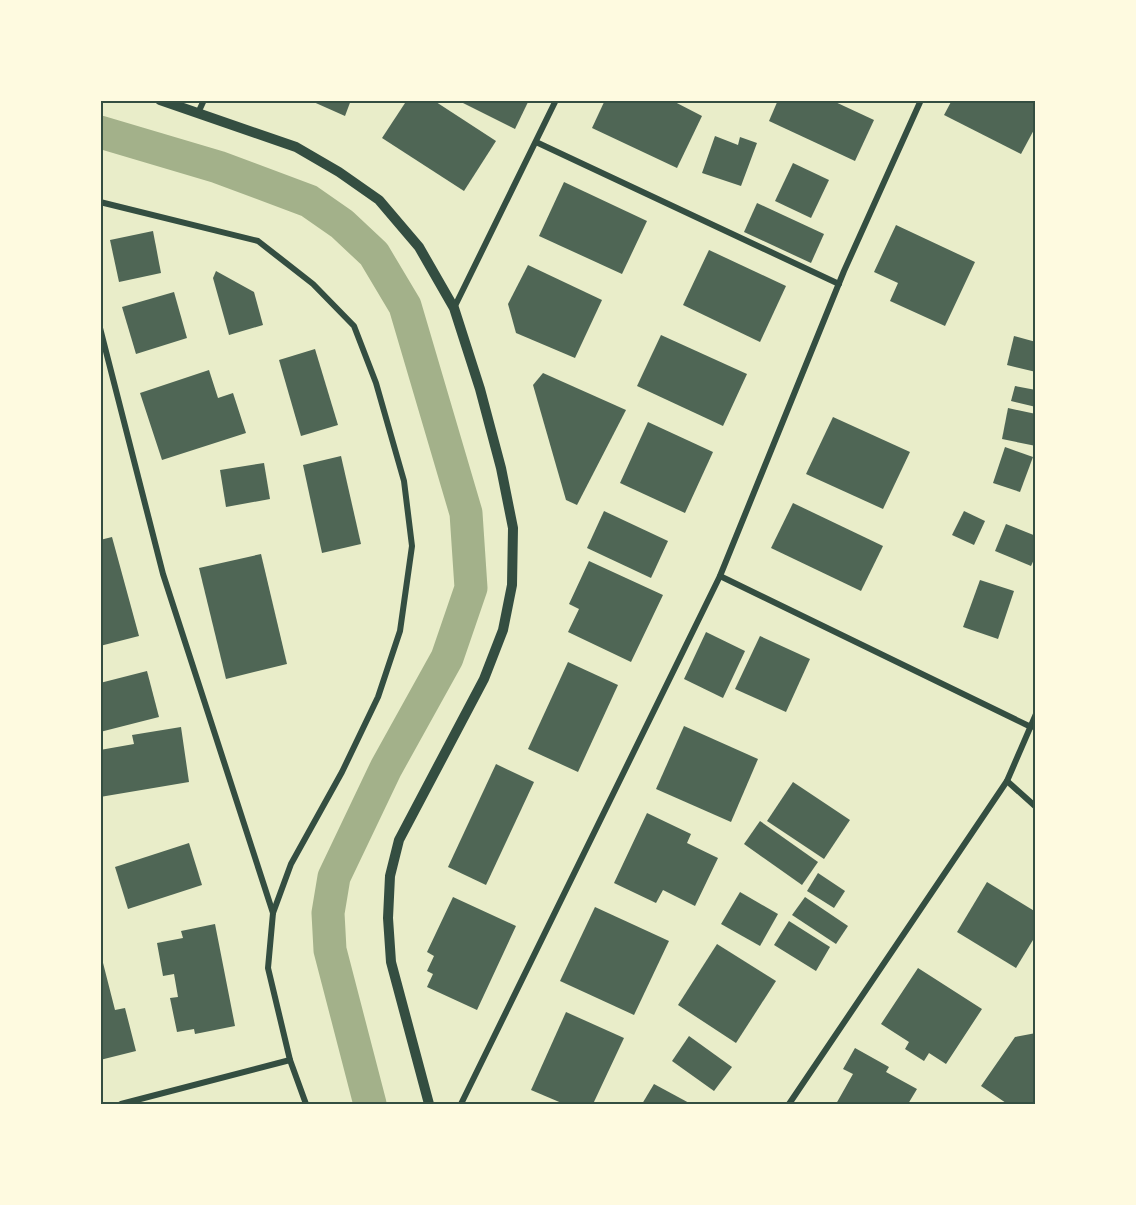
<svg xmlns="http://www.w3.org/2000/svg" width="1136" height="1205" font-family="'Golos Text',sans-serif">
  <rect width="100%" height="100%" fill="#e9edc9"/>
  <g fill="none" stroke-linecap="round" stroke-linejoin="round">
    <path stroke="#a3b18a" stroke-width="33" d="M100,132l118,35 91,34 33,23 32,30 31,52 61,207 5,75 -24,70 -61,110 -52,109 -6,36 2,37 40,154"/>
  </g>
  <g fill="#4f6655">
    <path d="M309,100h42l-6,16z"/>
    <path d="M407,100h26l63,41 -32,50 -82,-53z"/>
    <path d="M457,100h72l-14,29z"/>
    <path d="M605,100h66l31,16 -25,52 -85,-40z"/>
    <path d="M778,100h53l43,20 -19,41 -86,-40z"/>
    <path d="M952,100h84v26l-15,28 -77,-39z"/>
    <path d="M715,136l23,9 2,-8 17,6 -16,43 -39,-13z"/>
    <path d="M793,163l36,17 -18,38 -36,-17z"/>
    <path d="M564,182l83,39 -25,53 -83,-38z"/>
    <path d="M757,203l67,31 -13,29 -67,-31z"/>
    <path d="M896,225l79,37 -30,64 -55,-25 8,-18 -24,-11z"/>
    <path d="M153,231l8,42 -42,9 -9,-42z"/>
    <path d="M709,250l77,36 -26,56 -77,-37z"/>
    <path d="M528,265l74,35 -27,58 -59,-25 -8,-29z"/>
    <path d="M216,271l38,21 9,33 -34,10 -16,-57z"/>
    <path d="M174,292l13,46 -51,16 -14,-47z"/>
    <path d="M661,335l86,39 -24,52 -86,-40z"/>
    <path d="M1014,336l22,6v30l-29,-7z"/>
    <path d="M315,349l23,76 -37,11 -22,-76z"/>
    <path d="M209,370l9,28 15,-5 13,40 -84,27 -22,-67z"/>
    <path d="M543,373l83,37 -49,95 -11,-5 -33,-115z"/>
    <path d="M1015,386l21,4v17l-25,-6z"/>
    <path d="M1008,408l28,6v32l-34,-7z"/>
    <path d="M833,417l77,35 -27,57 -77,-35z"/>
    <path d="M648,422l65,30 -28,61 -65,-30z"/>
    <path d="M1005,447l28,10 -13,35 -27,-9z"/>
    <path d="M341,456l20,88 -39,9 -19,-88z"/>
    <path d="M264,463l6,36 -44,8 -6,-37z"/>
    <path d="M793,503l90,43 -22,45 -90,-43z"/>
    <path d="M604,511l64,30 -17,37 -64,-30z"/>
    <path d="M964,511l21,10 -11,24 -22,-10z"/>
    <path d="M1006,524l30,12v19l-5,11 -36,-15z"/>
    <path d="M112,537l27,99 -39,10v-106z"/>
    <path d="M261,554l26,110 -61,15 -27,-111z"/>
    <path d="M589,561l74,34 -32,67 -63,-30 11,-23 -10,-5z"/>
    <path d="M980,580l34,11 -16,48 -35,-12z"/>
    <path d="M706,632l39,19 -22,47 -39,-19z"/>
    <path d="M760,636l50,23 -24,53 -51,-23z"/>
    <path d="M568,662l50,23 -40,87 -50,-23z"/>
    <path d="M147,671l12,46 -59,15v-49z"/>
    <path d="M684,726l74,33 -27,63 -75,-33z"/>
    <path d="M181,727l8,55 -89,15v-47l34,-6 -2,-9z"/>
    <path d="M496,764l38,18 -48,103 -38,-18z"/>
    <path d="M793,782l57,38 -26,39 -57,-38z"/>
    <path d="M647,813l44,21 -4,9 31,15 -23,48 -32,-16 -7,13 -42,-20z"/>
    <path d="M760,821l58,41 -16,23 -58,-41z"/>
    <path d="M189,843l13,42 -74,24 -13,-42z"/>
    <path d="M818,873l27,18 -11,17 -27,-17z"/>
    <path d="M987,882l49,30v23l-20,33 -59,-36z"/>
    <path d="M740,892l38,22 -18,32 -39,-22z"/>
    <path d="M453,897l63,29 -39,84 -50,-23 6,-13 -6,-3 7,-15 -7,-4z"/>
    <path d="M805,897l43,29 -12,18 -44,-29z"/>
    <path d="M595,907l74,34 -35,74 -74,-34z"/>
    <path d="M789,921l41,26 -14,24 -42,-26z"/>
    <path d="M215,924l20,102 -40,8 -1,-5 -17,3 -7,-34 8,-1 -4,-23 -11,2 -6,-33 26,-5 -2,-7z"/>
    <path d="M717,944l59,37 -40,62 -58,-38z"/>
    <path d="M101,955l14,55 10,-2 11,43 -36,9z"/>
    <path d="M918,968l64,41 -36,55 -17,-11 -5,8 -19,-12 4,-7 -28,-18z"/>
    <path d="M566,1012l58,26 -31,66h-29l-33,-14z"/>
    <path d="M1036,1033v71h-31l1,-1 -25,-17 34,-49z"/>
    <path d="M689,1036l43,31 -18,24 -42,-30z"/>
    <path d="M855,1048l34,19 -3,5 31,17 -9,15h-72l17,-30 -10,-5z"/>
    <path d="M654,1084l37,20h-49z"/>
  </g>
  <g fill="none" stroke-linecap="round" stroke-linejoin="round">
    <g stroke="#344e41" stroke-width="6">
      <path d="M198,113l6,-13"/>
      <path d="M536,142l303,142"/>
      <path d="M100,202l158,39 55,43 41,42 22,57 28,98 8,65 -12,85 -22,66 -36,75 -51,92 -18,49 -5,55 22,92 16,44"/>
      <path d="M454,308l102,-208"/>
      <path d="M100,328l63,246 110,339"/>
      <path d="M720,576l311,151"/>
      <path d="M1007,781l29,26"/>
      <path d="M121,1104l169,-44"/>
      <path d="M461,1104l259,-528 124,-305 77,-171"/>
      <path d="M789,1104l218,-323 29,-67"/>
    </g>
    <path stroke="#344e41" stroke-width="10" d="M160,100l136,47 43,25 40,28 40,47 35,61 26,81 21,79 12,60 -1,57 -9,45 -19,49 -85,161 -9,36 -2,42 3,44 38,142"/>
  </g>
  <rect width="1136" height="1205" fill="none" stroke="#fefae0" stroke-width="204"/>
  <rect x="102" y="102" width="932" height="1001" fill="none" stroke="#344e41" stroke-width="2"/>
</svg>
